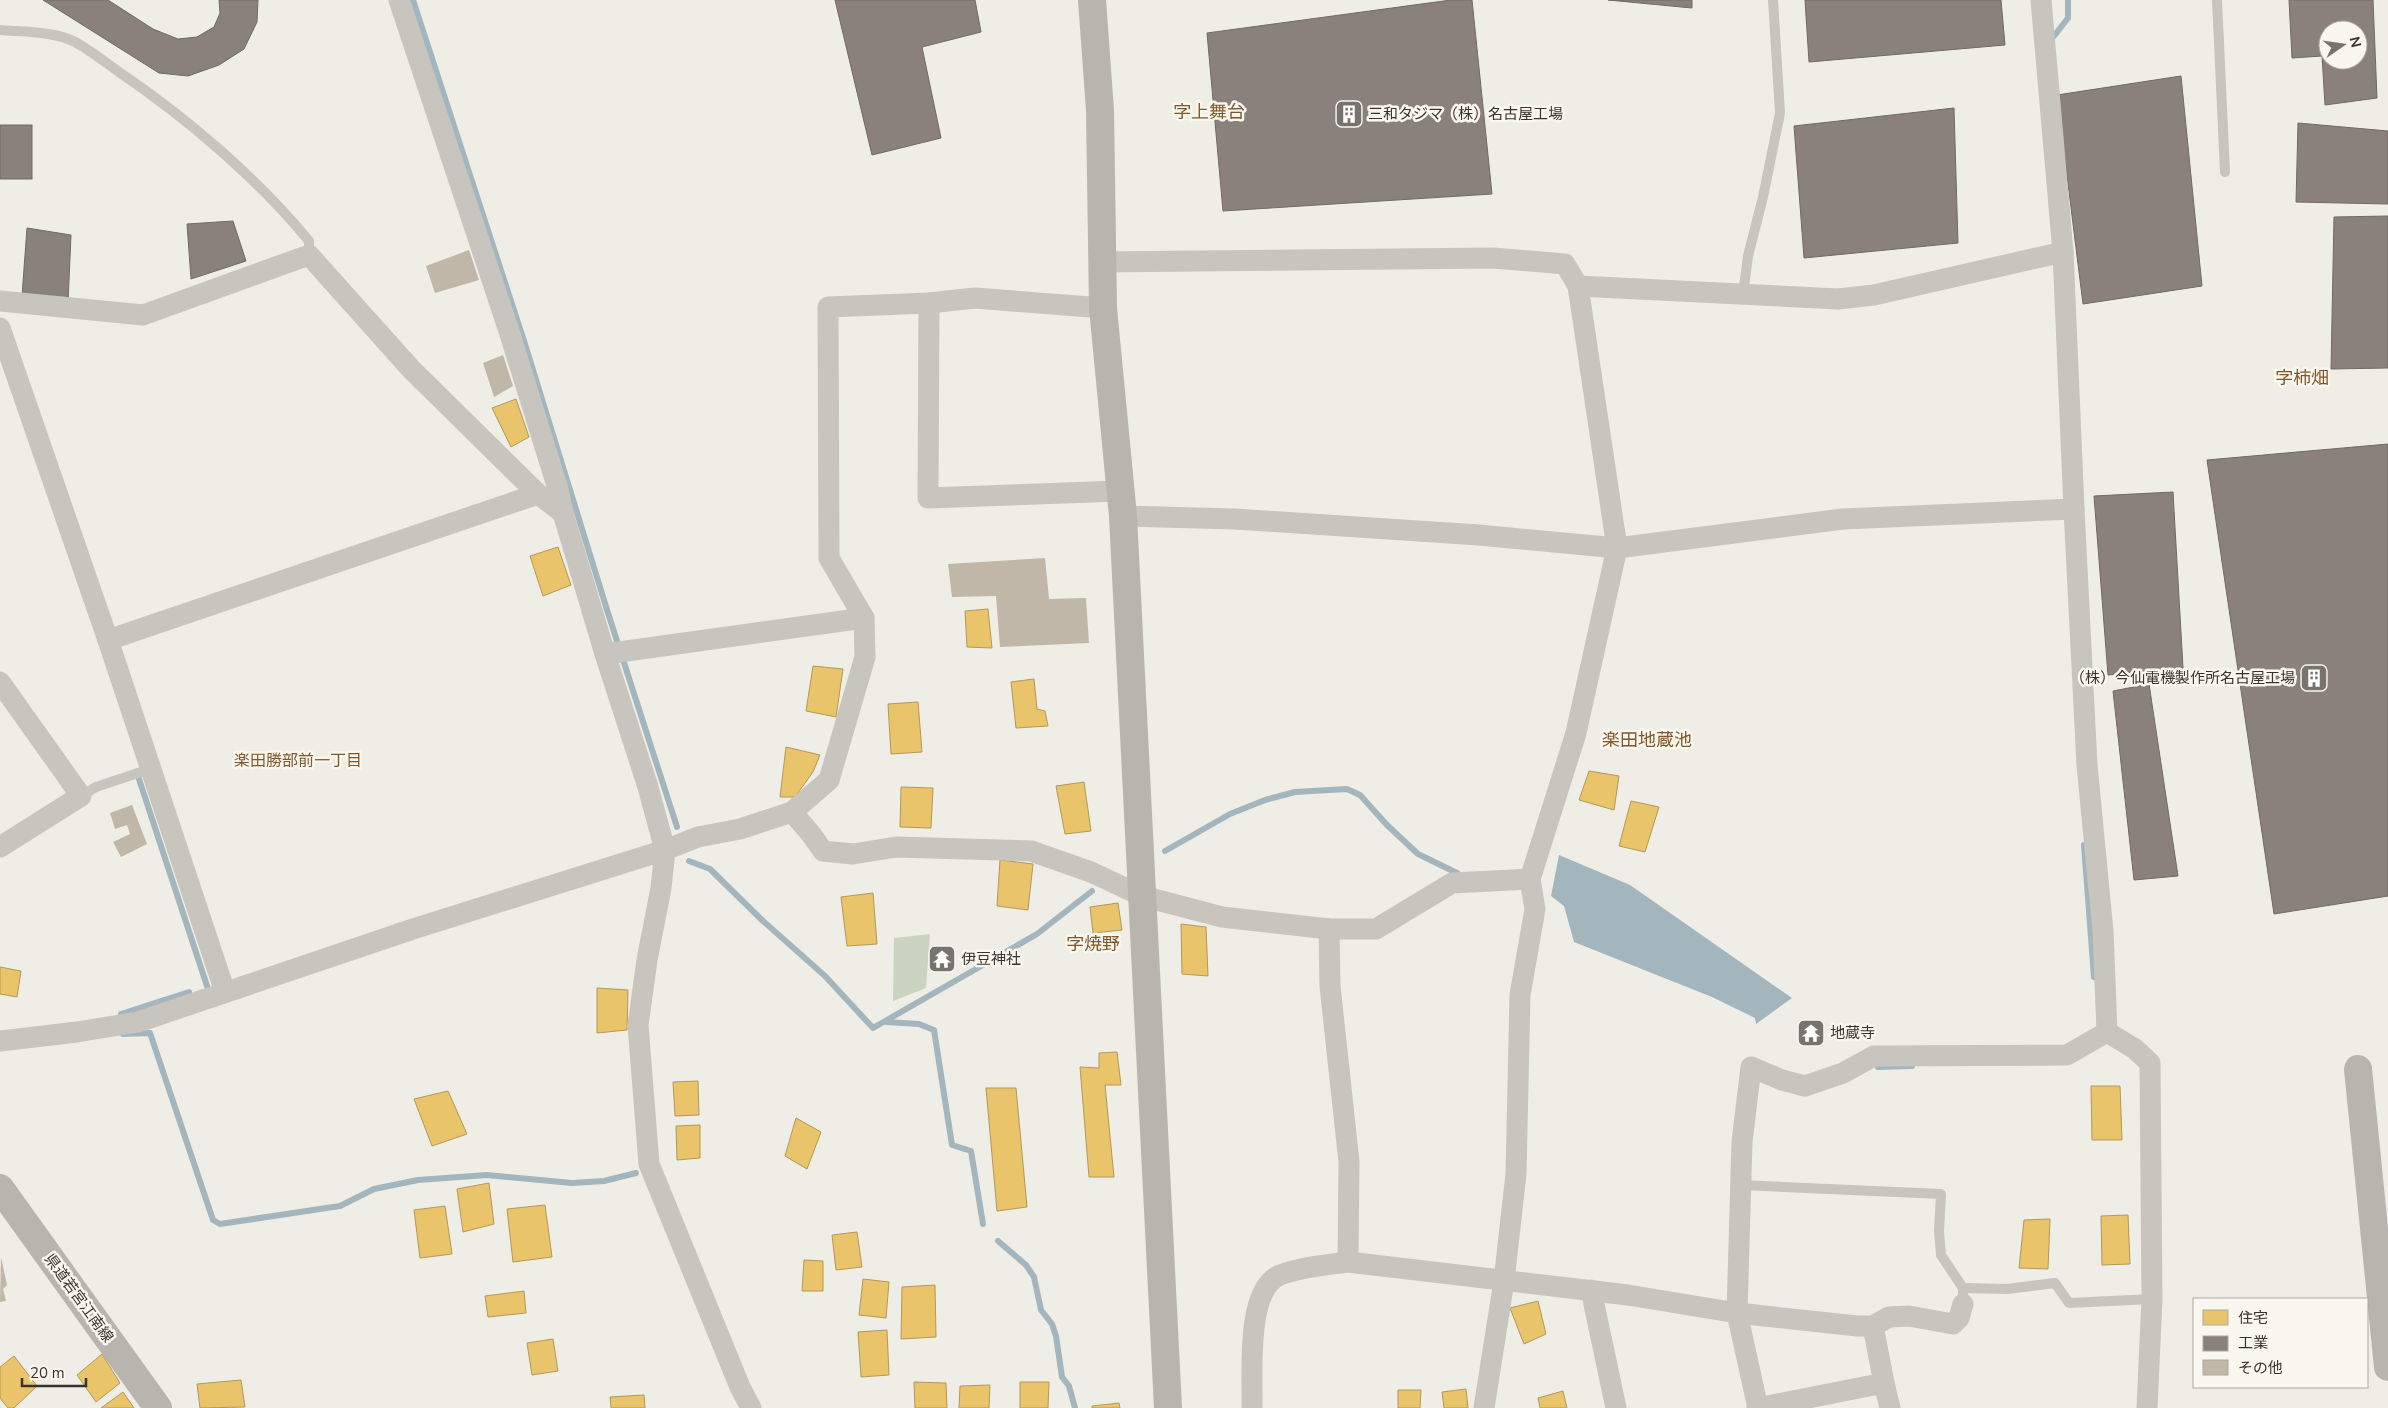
<svg xmlns="http://www.w3.org/2000/svg" width="2388" height="1408" font-family="'Nunito Sans','Noto Sans JP',sans-serif">
  <rect width="100%" height="100%" fill="#eeede6"/>
  <path fill="#cbd4c1" d="M930,934l-4,54 -33,13 1,-63z"/>
  <path fill="#a3b6bd" d="M1559,855l71,30 162,113 -36,26 -1,-6 -43,-21 -138,-55 -10,-36 -13,-10z"/>
  <g fill="#e9c46a" stroke="#b49857">
    <path d="M516,399l13,38 -18,10 -19,-39z"/>
    <path d="M558,547l13,38 -28,11 -13,-40z"/>
    <path d="M988,609l4,39 -25,-1 -2,-36z"/>
    <path d="M813,666l30,3 -7,48 -30,-6z"/>
    <path d="M1034,679l3,30 8,2 3,15 -32,2 -5,-46z"/>
    <path d="M918,702l4,50 -31,2 -3,-50z"/>
    <path d="M786,747l34,8 -7,17 -18,25h-15z"/>
    <path d="M1589,771l30,5 -5,34 -35,-10z"/>
    <path d="M1084,782l7,49 -26,3 -9,-48z"/>
    <path d="M901,787l32,1 -2,40 -31,-1z"/>
    <path d="M1631,801l28,6 -14,45 -26,-6z"/>
    <path d="M1000,860l33,4 -5,46 -31,-4z"/>
    <path d="M873,893l4,51 -30,2 -6,-49z"/>
    <path d="M1118,903l4,27 -29,3 -3,-26z"/>
    <path d="M1181,924l25,3 2,49 -26,-2z"/>
    <path d="M0,967l21,4 -4,26 -17,-3z"/>
    <path d="M597,988l31,2 -1,40 -30,3z"/>
    <path d="M1117,1052l4,33h-16l9,92h-25l-9,-110 19,1v-15z"/>
    <path d="M698,1081l1,34 -24,1 -2,-34z"/>
    <path d="M2091,1086h29l2,54h-30z"/>
    <path d="M986,1088h30l11,119 -30,4z"/>
    <path d="M448,1091l19,43 -35,12 -18,-47z"/>
    <path d="M796,1118l25,14 -14,37 -22,-13z"/>
    <path d="M700,1125v33l-23,2 -1,-34z"/>
    <path d="M489,1183l5,41 -31,8 -6,-43z"/>
    <path d="M545,1205l7,52 -39,5 -6,-53z"/>
    <path d="M445,1206l7,48 -32,4 -6,-48z"/>
    <path d="M2128,1215l2,49 -28,1 -1,-49z"/>
    <path d="M2050,1219l-2,50 -29,-1 5,-48z"/>
    <path d="M857,1232l5,35 -26,3 -4,-35z"/>
    <path d="M804,1260l19,1v30h-21z"/>
    <path d="M863,1279l26,3 -3,36 -27,-3z"/>
    <path d="M935,1285l1,52 -35,2 1,-52z"/>
    <path d="M524,1291l2,22 -38,4 -3,-21z"/>
    <path d="M1538,1301l8,33 -22,10 -14,-36z"/>
    <path d="M887,1330l2,45 -28,2 -3,-45z"/>
    <path d="M553,1339l5,32 -26,4 -5,-32z"/>
    <path d="M102,1354l18,29 -24,19 -19,-27z"/>
    <path d="M14,1356l23,30 -23,22h-6l-8,-10v-31z"/>
    <path d="M241,1380l4,27 -45,1 -3,-24z"/>
    <path d="M914,1382l32,1 1,25h-32z"/>
    <path d="M1020,1382h29l-1,26h-28z"/>
    <path d="M990,1385l-1,23h-30l1,-22z"/>
    <path d="M1466,1389l2,19h-24l-2,-16z"/>
    <path d="M1398,1390h23l-1,18h-22z"/>
    <path d="M1563,1391l4,17h-27l-2,-10z"/>
    <path d="M123,1392l11,16h-33z"/>
    <path d="M644,1395l1,13h-34l-1,-11z"/>
    <path d="M1119,1403l1,5h-28v-2z"/>
  </g>
  <g fill="#8a817c" stroke="#716a64" fill-rule="evenodd">
    <path d="M43,0h65l45,29 25,10 19,-2 17,-10 6,-14 -1,-13h39l-1,22 -13,27 -25,16 -31,11 -29,-3z"/>
    <path d="M835,0h140l6,32 -59,15 19,91 -69,17z"/>
    <path d="M1451,0h21l20,194 -269,17 -16,-178z"/>
    <path d="M1608,0h84v8z"/>
    <path d="M1805,0h196l4,45 -196,17z"/>
    <path d="M2289,0h84l4,98 -52,7 -3,-49 -30,2zM2328,30h30v30h-30z"/>
    <path d="M2181,76l21,210 -119,18 -26,-209z"/>
    <path d="M1954,108l4,135 -154,15 -10,-132z"/>
    <path d="M2298,123l90,8v73l-92,-2z"/>
    <rect x="0" y="125" width="32" height="54"/>
    <path d="M2388,216v152l-57,1 3,-152z"/>
    <path d="M233,221l13,40 -55,18 -4,-55z"/>
    <path d="M27,228l44,7 -3,68 -46,-7z"/>
    <path d="M2388,444v452l-114,18 -67,-454z"/>
    <path d="M2173,492l10,176 -75,7 -14,-179z"/>
    <path d="M2149,684l29,192 -44,4 -21,-189z"/>
  </g>
  <g fill="none" stroke-linecap="round" stroke-linejoin="round">
    <g stroke="#a3b6bd" stroke-width="6">
      <path d="M413,0l111,341 84,272 69,214"/>
      <path d="M2054,36l14,-18v-18"/>
      <path d="M139,779l68,207"/>
      <path d="M2084,845l10,132"/>
      <path d="M1165,851l65,-37 35,-14 30,-8 52,-3 13,6 27,30 31,29 39,19"/>
      <path d="M689,861l21,8 53,52 62,55 48,52 164,-94 55,-43"/>
      <path d="M121,1014l68,-22"/>
      <path d="M886,1022l33,2 15,6 18,115 19,6 12,73"/>
      <path d="M123,1034l27,-1 63,187 7,4 120,-18 34,-17 44,-9 69,-5 85,8 32,-2 32,-8"/>
      <path d="M1878,1067l34,-1"/>
      <path d="M998,1241l28,24 8,12 7,33 11,14 4,12 6,41 7,9 6,22"/>
    </g>
  </g>
  <g fill="#c0b7a9">
    <path d="M469,250l10,30 -44,13 -9,-27z"/>
    <path d="M503,355l10,31 -19,11 -11,-34z"/>
    <path d="M1045,558l4,41 37,-1 3,45 -89,4 -4,-51 -44,1 -4,-33z"/>
    <path d="M132,805l15,39 -26,13 -8,-15 17,-8 -3,-9 -12,4 -5,-16z"/>
    <path d="M1,1257l6,28 -4,4 3,12 -6,1z"/>
  </g>
  <g fill="none" stroke-linecap="round" stroke-linejoin="round">
    <g stroke="#c7c5be" stroke-width="10">
      <path d="M2217,0l8,172"/>
      <path d="M0,30c23,2 54,1 75,12 15,8 30,20 44,30 68,46 138,106 190,169v14"/>
      <path d="M1743,295l5,-39 15,-59 17,-84 -7,-113"/>
      <path d="M81,796l15,-9 54,-18"/>
      <path d="M1741,1185l200,9 -2,37 2,24 22,33"/>
      <path d="M1963,1295v-7l44,1 48,-6 14,20 83,-4"/>
    </g>
    <g stroke="#c7c5be" stroke-width="21">
      <path d="M399,0l110,331 49,158 5,24 42,141 43,133 17,63 -4,38 -14,72 -9,65 11,139 91,223 11,21"/>
      <path d="M2041,0l22,252 11,257 13,256 16,166 4,101 28,17 15,14 2,236 -5,109"/>
      <path d="M1102,262l391,-4 72,6 13,22 39,262 -41,185 -46,146 5,30 -15,86 -4,179 -12,107 -20,127"/>
      <path d="M1578,286l260,13 36,-4 189,-43"/>
      <path d="M0,301l143,14 166,-60 102,114 127,125 25,19"/>
      <path d="M929,303l-1,195 192,-7"/>
      <path d="M0,328l108,312 117,352"/>
      <path d="M1123,516l112,3 244,16 138,13 226,-29 231,-10"/>
      <path d="M108,640l430,-146"/>
      <path d="M605,654l259,-36"/>
      <path d="M0,682l81,114 -81,51"/>
      <path d="M792,812l19,22 12,17 30,3 43,-7 135,4 60,21 51,24 80,21 107,12h47l76,-46 78,-4"/>
      <path d="M1329,929l1,57 19,176 -1,100"/>
      <path d="M0,1041l77,-9 61,-10 275,-93 252,-79 33,-13 42,-8 52,-17 37,-32 36,-123 -1,-39 -35,-60 -1,-251 101,-4 46,-5 128,10"/>
      <path d="M1591,1290l25,118"/>
      <path d="M1873,1326l11,57"/>
      <path d="M1252,1408c1,-31 -7,-119 28,-133 22,-8 46,-10 68,-13l280,33 109,18 120,13h16l16,-9 20,-1 44,8 6,-6 4,-14"/>
      <path d="M1757,1408l127,-25 6,25"/>
      <path d="M1758,1408l-21,-95 5,-171 9,-75 31,13 23,6 38,-13 31,-17 193,-1 40,-23"/>
    </g>
    <g stroke="#b8b5ae" stroke-width="28">
      <path d="M1092,0l8,110 3,198 20,208 45,892"/>
      <path d="M2358,1069l30,298"/>
      <path d="M0,1188l158,220"/>
    </g>
  </g>
  <defs>
    <g id="building-square" transform="scale(1.4375)"><rect x="-9" y="-9" width="18" height="18" rx="4" fill="#78746d" stroke="#f9f7ee"/><path d="M-4-6H4V6H1V3H-1V6H-4ZM-2.5-4.3h1.7v1.8h-1.7ZM.8-4.3h1.7v1.8H.8ZM-2.5-1h1.7V.8h-1.7ZM.8-1h1.7V.8H.8Z" fill="#fff"/></g>
    <g id="temple-square" transform="scale(1.4375)"><rect x="-9" y="-9" width="18" height="18" rx="4" fill="#78746d" stroke="#f9f7ee"/><path d="M0-6L5-2H3V0L6.5 2.5H4V6H1.5V3h-3V6H-4V2.5H-6.5L-3 0V-2H-5Z" fill="#fff"/></g>
  </defs>
  <g fill-rule="evenodd">
    <use href="#building-square" x="1349" y="114"/>
    <use href="#building-square" x="2314" y="678"/>
    <use href="#temple-square" x="942" y="959"/>
    <use href="#temple-square" x="1811" y="1033"/>
  </g>
  <g text-anchor="middle" dominant-baseline="central" stroke-width="5" stroke-linejoin="round" paint-order="stroke">
    <g font-size="15" fill="#38332c" stroke="#f9f7ee" text-anchor="start">
      <text x="1368" y="114">三和タジマ（株）名古屋工場</text>
      <text x="2295" y="678" text-anchor="end">（株）今仙電機製作所名古屋工場</text>
      <text x="961" y="959">伊豆神社</text>
      <text x="1830" y="1033">地蔵寺</text>
    </g>
    <g font-size="15" fill="#38332c" stroke="#f9f7ee">
      <text transform="translate(79 1298) rotate(54)">県道若宮江南線</text>
    </g>
    <g font-size="16" fill="#81582c" stroke="#f9f7ee">
      <text x="298" y="761">楽田勝部前一丁目</text>
    </g>
    <g font-size="18" fill="#81582c" stroke="#f9f7ee">
      <text x="1209" y="112">字上舞台</text>
      <text x="2302" y="378">字柿畑</text>
      <text x="1647" y="740">楽田地蔵池</text>
      <text x="1093" y="944">字焼野</text>
    </g>
  </g>
  <rect x="2193" y="1298" width="175" height="90" fill="#f9f7ee" stroke="#aca9a0"/>
  <rect x="2203" y="1310" width="25" height="15" fill="#e9c46a" stroke="#aca9a0"/>
  <text x="2238" y="1323" font-size="15" fill="#38332c">住宅</text>
  <rect x="2203" y="1336" width="25" height="15" fill="#8a817c" stroke="#aca9a0"/>
  <text x="2238" y="1348" font-size="15" fill="#38332c">工業</text>
  <rect x="2203" y="1360" width="25" height="15" fill="#c0b7a9" stroke="#aca9a0"/>
  <text x="2238" y="1373" font-size="15" fill="#38332c">その他</text>
  <g transform="translate(2343 45) rotate(77)"><circle r="24" fill="#f9f7ee" stroke="#aca9a0"/>
  <path d="M0-4L9 19L0 12L-9 19Z" fill="#78746d"/>
  <text y="-8" font-size="14" font-weight="bold" text-anchor="middle" fill="#38332c">N</text>
  </g>
  <path d="M22 1378v8h64v-8" fill="none" stroke="#38332c" stroke-width="2.5"/>
  <text x="30" y="1378" font-size="15" fill="#38332c" stroke="#f9f7ee" stroke-width="4" paint-order="stroke">20 m</text>
</svg>
